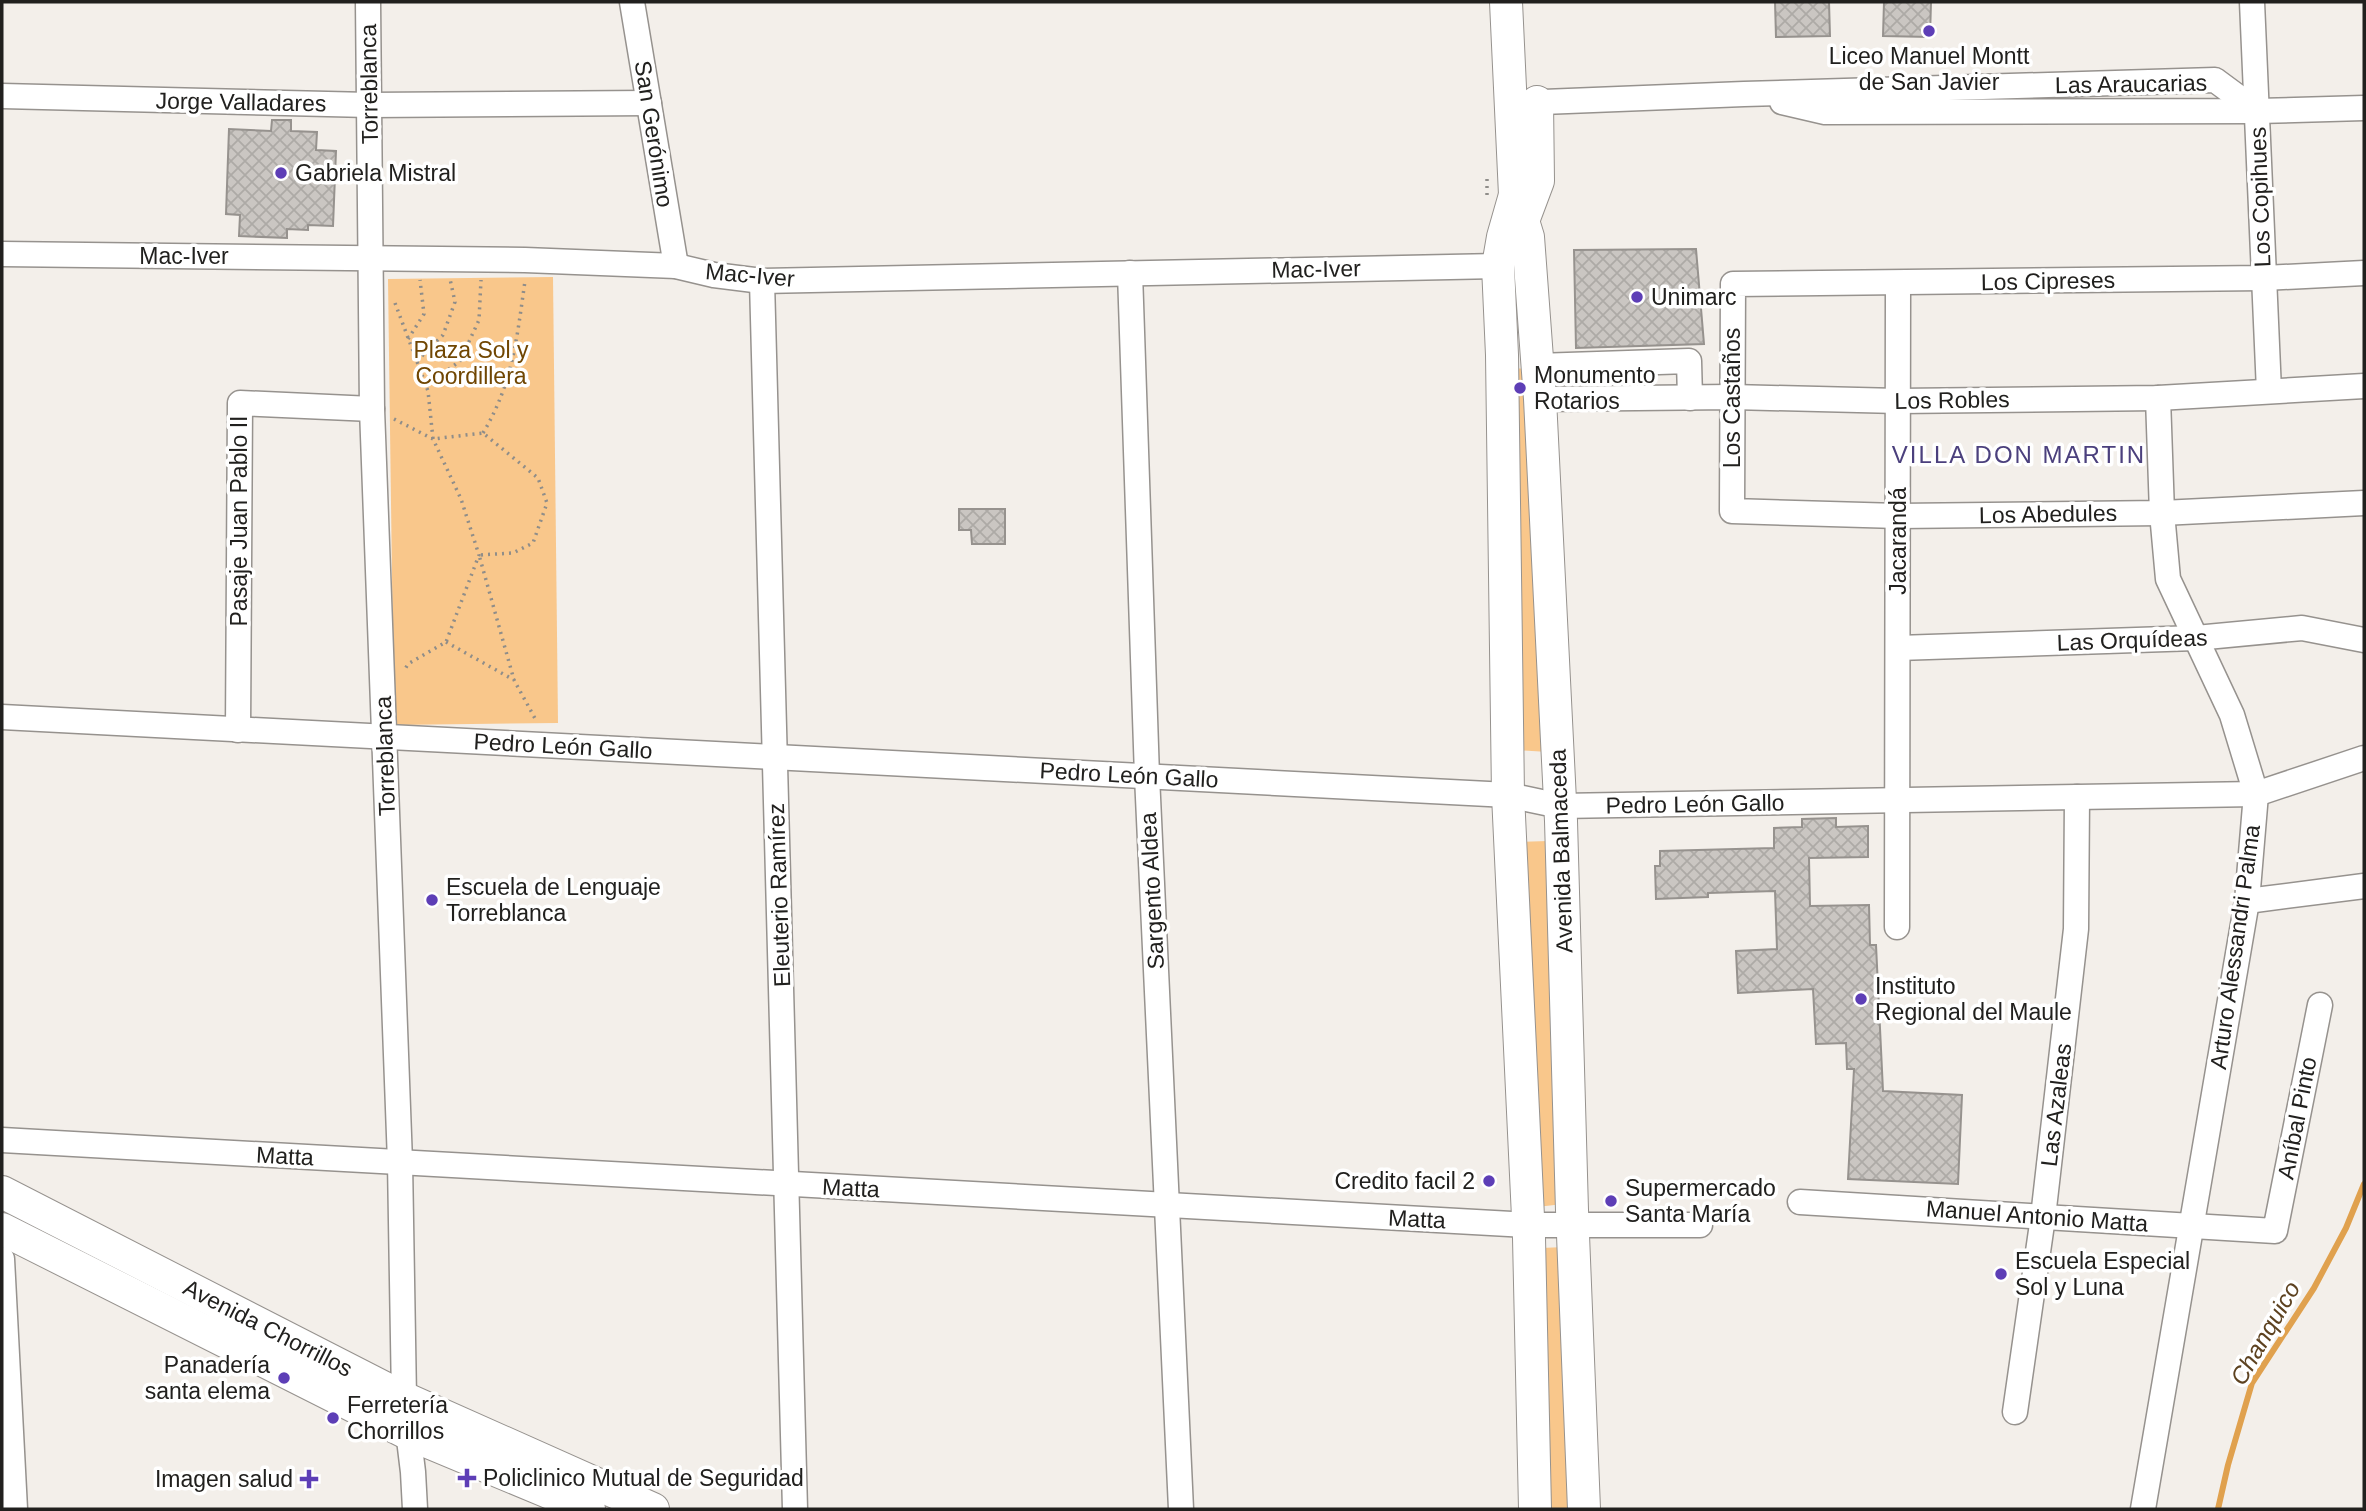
<svg xmlns="http://www.w3.org/2000/svg" width="2366" height="1511" font-family="Arial,sans-serif">
  <defs>
    <pattern id="building-cross-hatch" width="8" height="8" patternUnits="userSpaceOnUse" patternTransform="scale(1.75)"><rect width="8" height="8" fill="#cac6c2"/><path d="M0 0l8 8M0 8l8-8" fill="none" stroke="#adaaa6"/></pattern>
  </defs>
  <rect width="100%" height="100%" fill="#f3efea"/>
  <g fill="#f9c78b">
    <path d="M553,277l5,446 -164,2 -6,-446z"/>
    <path d="M1507,368l25,1 16,383 -32,-2z"/>
    <path d="M1548,841l15,363 -26,3 -17,-365z"/>
    <path d="M1565,1247l10,262h-28l-6,-261z"/>
  </g>
  <g fill="none" stroke-linecap="round" stroke-linejoin="round">
    <path stroke="#e0a14e" stroke-width="6" d="M2218,1509l10,-44 24,-82 62,-95 32,-60 18,-44"/>
  </g>
  <g fill="url(#building-cross-hatch)" stroke="#96928e" stroke-width="2">
    <path d="M1775,2h54l1,34 -54,1z"/>
    <path d="M1884,2h47l-1,35 -47,-1z"/>
    <path d="M272,120h19v11l26,1 -1,18 20,1 -3,75 -25,-1v5l-21,-1v9l-48,-2 1,-21 -14,-1 3,-85 42,2z"/>
    <path d="M1696,249l8,95 -128,4 -2,-98z"/>
    <path d="M959,509h46v35h-33l-1,-14h-12z"/>
    <path d="M1836,818v9l32,-1v31l-59,1 1,48 59,-1 1,40h6l7,146 79,4 -4,89 -110,-5 6,-110h-7l-1,-26 -30,1 -3,-55 -75,4 -2,-42 41,-2 -2,-58 -67,2v4l-52,2 -1,-33h5v-15l114,-3v-20l28,-1v-8z"/>
  </g>
  <g fill="none" stroke-linecap="round" stroke-linejoin="round">
    <g stroke="#96928e" stroke-width="27">
      <g id="minor">
        <path d="M368,2l4,407 28,753 4,236 9,74 2,37"/>
        <path d="M632,2l44,264"/>
        <path d="M2252,2l17,389"/>
        <path d="M2,96l367,9 280,-2"/>
        <path d="M1782,102l43,10 432,-1 107,-3"/>
        <path d="M1519,103l225,-9 471,-14 42,31"/>
        <path d="M2,254l523,6 151,6 38,9 48,6 736,-15"/>
        <path d="M1130,273l17,503 34,733"/>
        <path d="M2364,273l-100,5 -531,6 -1,227 166,5 264,-3 202,-10"/>
        <path d="M762,281l33,1228"/>
        <path d="M1537,366l152,-5 1,37"/>
        <path d="M1540,399l192,-2 166,4 260,-3 206,-12"/>
        <path d="M1898,648l298,-10 106,-10 62,12"/>
        <path d="M2,717l1506,78 52,11 696,-12 108,-36"/>
        <path d="M238,730l2,-327 132,6"/>
        <path d="M2247,901l117,-15"/>
        <path d="M1897,927l1,-644"/>
        <path d="M2,1140l1526,85h172"/>
        <path d="M1800,1202l475,29 45,-226"/>
        <path d="M2,1259l13,250"/>
        <path d="M2015,1412l28,-195 33,-288 1,-132"/>
        <path d="M2143,1509l104,-608 9,-107 -24,-79 -64,-136 -6,-66 -4,-115"/>
      </g>
    </g>
    <g stroke="#96928e" stroke-width="34">
      <g id="major">
        <path d="M1506,2l9,193 13,42 12,162 21,422 11,389 12,299"/>
        <path d="M1515,195l-12,42 -5,29 4,89 6,440 21,443 6,271"/>
        <path d="M1523,221l15,-40 -1,-79"/>
        <path d="M2,1192l402,206 249,111"/>
        <path d="M2,1229l407,205 180,75"/>
      </g>
    </g>
    <g stroke="#8f8d89" stroke-width="3.5" stroke-dasharray="2 5" stroke-linecap="butt">
      <path d="M1487,179v17"/>
      <path d="M395,303l33,88 5,48 50,-6 55,45 9,25 -14,40 -20,10 -34,2 35,125"/>
      <path d="M408,339l16,-25 -4,-34"/>
      <path d="M417,361l26,-26 12,-33 -5,-23"/>
      <path d="M426,386l34,-25 19,-41 2,-40"/>
      <path d="M394,419l39,20 28,60 18,56 -33,87 -38,22 -4,7"/>
      <path d="M483,433c30,-50 34,-96 42,-152"/>
      <path d="M446,642l68,38 23,42"/>
    </g>
    <use href="#minor" stroke="#fff" stroke-width="24"/>
    <use href="#major" stroke="#fff" stroke-width="32"/>
  </g>
  <g fill="#5d3eb6" stroke="#fff" stroke-width="2.5">
    <circle cx="1929" cy="31" r="7"/>
    <circle cx="281" cy="173" r="7"/>
    <circle cx="1637" cy="297" r="7"/>
    <circle cx="1520" cy="388" r="7"/>
    <circle cx="432" cy="900" r="7"/>
    <circle cx="1861" cy="999" r="7"/>
    <circle cx="1489" cy="1181" r="7"/>
    <circle cx="1611" cy="1201" r="7"/>
    <circle cx="2001" cy="1274" r="7"/>
    <circle cx="284" cy="1378" r="7"/>
    <circle cx="333" cy="1418" r="7"/>
    <path d="M463.5 1467.5h7v7h7v7h-7v7h-7v-7h-7v-7h7z"/>
    <path d="M305.5 1468.5h7v7h7v7h-7v7h-7v-7h-7v-7h7z"/>
  </g>
  <g text-anchor="middle" dominant-baseline="central" stroke-width="7" stroke-linejoin="round" paint-order="stroke">
    <g font-size="23" fill="#21201e" stroke="#fff" text-anchor="start">
      <text x="1929" y="56" text-anchor="middle">Liceo Manuel Montt<tspan x="1929" dy="26">de San Javier</tspan></text>
      <text x="295" y="173">Gabriela Mistral</text>
      <text x="1651" y="297">Unimarc</text>
      <text x="1534" y="375">Monumento<tspan x="1534" dy="26">Rotarios</tspan></text>
      <text x="446" y="887">Escuela de Lenguaje<tspan x="446" dy="26">Torreblanca</tspan></text>
      <text x="1875" y="986">Instituto<tspan x="1875" dy="26">Regional del Maule</tspan></text>
      <text x="1475" y="1181" text-anchor="end">Credito facil 2</text>
      <text x="1625" y="1188">Supermercado<tspan x="1625" dy="26">Santa María</tspan></text>
      <text x="2015" y="1261">Escuela Especial<tspan x="2015" dy="26">Sol y Luna</tspan></text>
      <text x="270" y="1365" text-anchor="end">Panadería<tspan x="270" dy="26">santa elema</tspan></text>
      <text x="347" y="1405">Ferretería<tspan x="347" dy="26">Chorrillos</tspan></text>
      <text x="483" y="1478">Policlinico Mutual de Seguridad</text>
      <text x="293" y="1479" text-anchor="end">Imagen salud</text>
    </g>
    <g font-size="23" fill="#21201e" stroke="#fff">
      <text transform="translate(369 84) rotate(-91)">Torreblanca</text>
      <text transform="translate(2131 84) rotate(-1)">Las Araucarias</text>
      <text transform="translate(241 102) rotate(1)">Jorge Valladares</text>
      <text transform="translate(654 134) rotate(81)">San Gerónimo</text>
      <text transform="translate(2260 197) rotate(-92)">Los Copihues</text>
      <text x="184" y="256">Mac-Iver</text>
      <text transform="translate(1316 269) rotate(-1)">Mac-Iver</text>
      <text transform="translate(750 275) rotate(5)">Mac-Iver</text>
      <text transform="translate(2048 281) rotate(-1)">Los Cipreses</text>
      <text transform="translate(1732 398) rotate(-90)">Los Castaños</text>
      <text transform="translate(1952 400) rotate(-1)">Los Robles</text>
      <text transform="translate(2048 514) rotate(-1)">Los Abedules</text>
      <text transform="translate(239 521) rotate(-90)">Pasaje Juan Pablo II</text>
      <text transform="translate(1898 541) rotate(-90)">Jacarandá</text>
      <text transform="translate(2132 640) rotate(-2)">Las Orquídeas</text>
      <text transform="translate(563 746) rotate(3)">Pedro León Gallo</text>
      <text transform="translate(385 756) rotate(-92)">Torreblanca</text>
      <text transform="translate(1129 775) rotate(3)">Pedro León Gallo</text>
      <text transform="translate(1695 804) rotate(-1)">Pedro León Gallo</text>
      <text transform="translate(1561 851) rotate(-92)">Avenida Balmaceda</text>
      <text transform="translate(1152 891) rotate(-93)">Sargento Aldea</text>
      <text transform="translate(779 895) rotate(-92)">Eleuterio Ramírez</text>
      <text transform="translate(2235 947) rotate(-82)">Arturo Alessandri Palma</text>
      <text transform="translate(2056 1105) rotate(-83)">Las Azaleas</text>
      <text transform="translate(2297 1118) rotate(-79)">Aníbal Pinto</text>
      <text transform="translate(285 1156) rotate(3)">Matta</text>
      <text transform="translate(851 1188) rotate(3)">Matta</text>
      <text transform="translate(2037 1216) rotate(4)">Manuel Antonio Matta</text>
      <text transform="translate(1417 1219) rotate(3)">Matta</text>
      <text transform="translate(268 1328) rotate(27)">Avenida Chorrillos</text>
    </g>
    <g font-size="23" fill="#704602" stroke="#fff">
      <text x="471" y="350">Plaza Sol y<tspan x="471" dy="26">Coordillera</tspan></text>
    </g>
    <g font-size="24" letter-spacing="2" fill="#4b407d" stroke="#fff">
      <text x="2019" y="454">VILLA DON MARTIN</text>
    </g>
    <g font-size="24" font-style="italic" fill="#5d4220" stroke="#fff">
      <text transform="translate(2265 1333) rotate(-60)">Chanquico</text>
    </g>
  </g>
  <rect width="2366" height="1511" fill="none" stroke="#21201e" stroke-width="7"/>
</svg>
